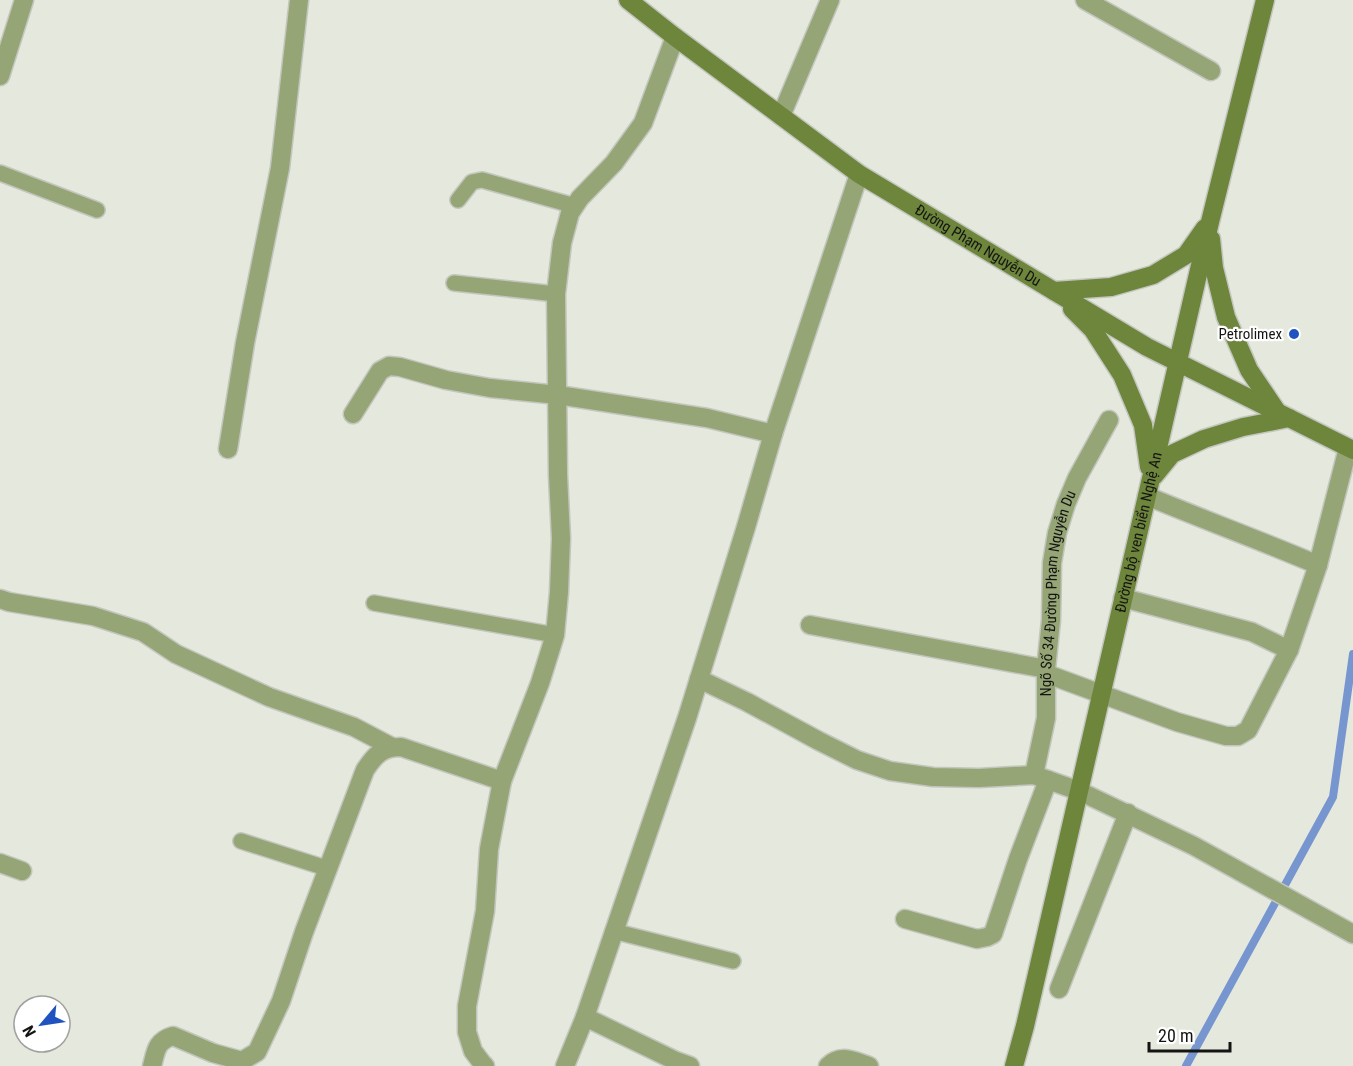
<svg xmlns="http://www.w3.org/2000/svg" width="1353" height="1066" font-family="'Roboto Condensed',sans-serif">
  <rect width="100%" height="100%" fill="#e4e8dd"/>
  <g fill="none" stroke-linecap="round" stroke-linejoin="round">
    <path stroke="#7795ce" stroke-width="8" d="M1186,1066l147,-269 20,-143"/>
    <g stroke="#c3c6bd" stroke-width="18">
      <g id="lane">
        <path d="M0,173l97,37"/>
        <path d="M458,200l14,-18 10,-2 93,26"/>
        <path d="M454,283l102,11"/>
        <path d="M374,603l181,32"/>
        <path d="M241,841l88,28"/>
        <path d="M613,931l120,30"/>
      </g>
    </g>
    <g stroke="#c3c6bd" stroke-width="21">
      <g id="street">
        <path d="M1085,0l126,71"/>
        <path d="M0,76l24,-76"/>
        <path d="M781,116l49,-116"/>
        <path d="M353,414l27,-43 9,-5 11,1 46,13 44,8 68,7 149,23 66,16"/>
        <path d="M228,449l17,-106 35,-175 19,-168"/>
        <path d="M1147,496c57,24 115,45 171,69"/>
        <path d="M1123,598l129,34 37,18"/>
        <path d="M0,599l9,3 84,14 50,16 33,22 93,43 85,30 38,20"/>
        <path d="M810,625l236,44"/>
        <path d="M1047,674l130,48 49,14h12l10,-6 41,-80 29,-85 30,-117"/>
        <path d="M699,679l48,23 72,39 38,19 33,11 43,6 46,1 55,-3 45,16 115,55 159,88"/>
        <path id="s1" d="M1034,775l12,-57v-49l5,-49 1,-57 5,-30 9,-29 11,-26 32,-58"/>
        <path d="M0,863l22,8"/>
        <path d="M905,919l72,20 10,-2 6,-3 25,-75 30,-79"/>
        <path d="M1059,989l69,-176"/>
        <path d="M585,1017l91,44 14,5"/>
        <path d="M152,1066c4,-15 4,-25 21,-30l40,17 29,8 15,-9 24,-51 23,-69 61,-162c10,-15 17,-23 36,-23l101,34"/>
        <path d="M485,1066l-3,-3 -9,-12 -6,-19v-26l18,-95 4,-62 13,-68 38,-98 15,-48 4,-43 2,-54 -3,-63 -2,-181 6,-51 8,-30 10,-15 34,-35 29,-40 32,-86"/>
        <path d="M565,1066l20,-49 102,-299 59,-191 27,-93 86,-260"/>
        <path d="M828,1066c13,-13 26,-5 41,0"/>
      </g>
    </g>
    <g stroke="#c3c6bd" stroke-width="21">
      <g id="secondary">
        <path id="s2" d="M628,0l47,37 184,137 288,173 206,103"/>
        <path d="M1211,239l3,29 12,49 23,53 27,40"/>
        <path d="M1054,291l57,-4 42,-12 33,-20 19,-27"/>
        <path d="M1072,309l21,21 29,45 21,50 6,42"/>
        <path d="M1154,476l18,-22 32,-15 39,-12 46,-9"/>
        <path id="s3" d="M1014,1066l11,-40 185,-804 55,-222"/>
      </g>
    </g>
    <use href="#lane" stroke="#95a576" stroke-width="15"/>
    <use href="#street" stroke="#95a576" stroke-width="18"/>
    <use href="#secondary" stroke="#6e853c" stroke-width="18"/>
  </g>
  <circle fill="#2153c0" stroke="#fff" stroke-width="2" cx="1294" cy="334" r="6"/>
  <g text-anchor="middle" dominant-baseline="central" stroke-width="4.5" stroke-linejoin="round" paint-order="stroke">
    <g font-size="15" fill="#141512" stroke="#fff">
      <text stroke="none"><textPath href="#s2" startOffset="428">Đường Phạm Nguyễn Du</textPath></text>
      <text stroke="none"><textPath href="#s3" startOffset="548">Đường bộ ven biển Nghệ An</textPath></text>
      <text stroke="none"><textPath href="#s1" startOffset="184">Ngõ Số 34 Đường Phạm Nguyễn Du</textPath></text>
    </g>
    <g font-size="15" fill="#141512" stroke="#fff" text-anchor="end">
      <text x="1282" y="334">Petrolimex</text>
    </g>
  </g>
  <g transform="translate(42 1024) rotate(241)"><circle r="28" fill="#ffffff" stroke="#a1a1a0" stroke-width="1.5"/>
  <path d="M0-4.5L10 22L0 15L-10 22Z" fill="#2153c0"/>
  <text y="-9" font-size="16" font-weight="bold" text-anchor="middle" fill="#141512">N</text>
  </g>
  <path d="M1149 1042v9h81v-9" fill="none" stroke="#141512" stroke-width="3"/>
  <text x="1158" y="1042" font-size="18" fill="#141512" stroke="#ffffff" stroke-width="4.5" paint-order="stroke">20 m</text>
</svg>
